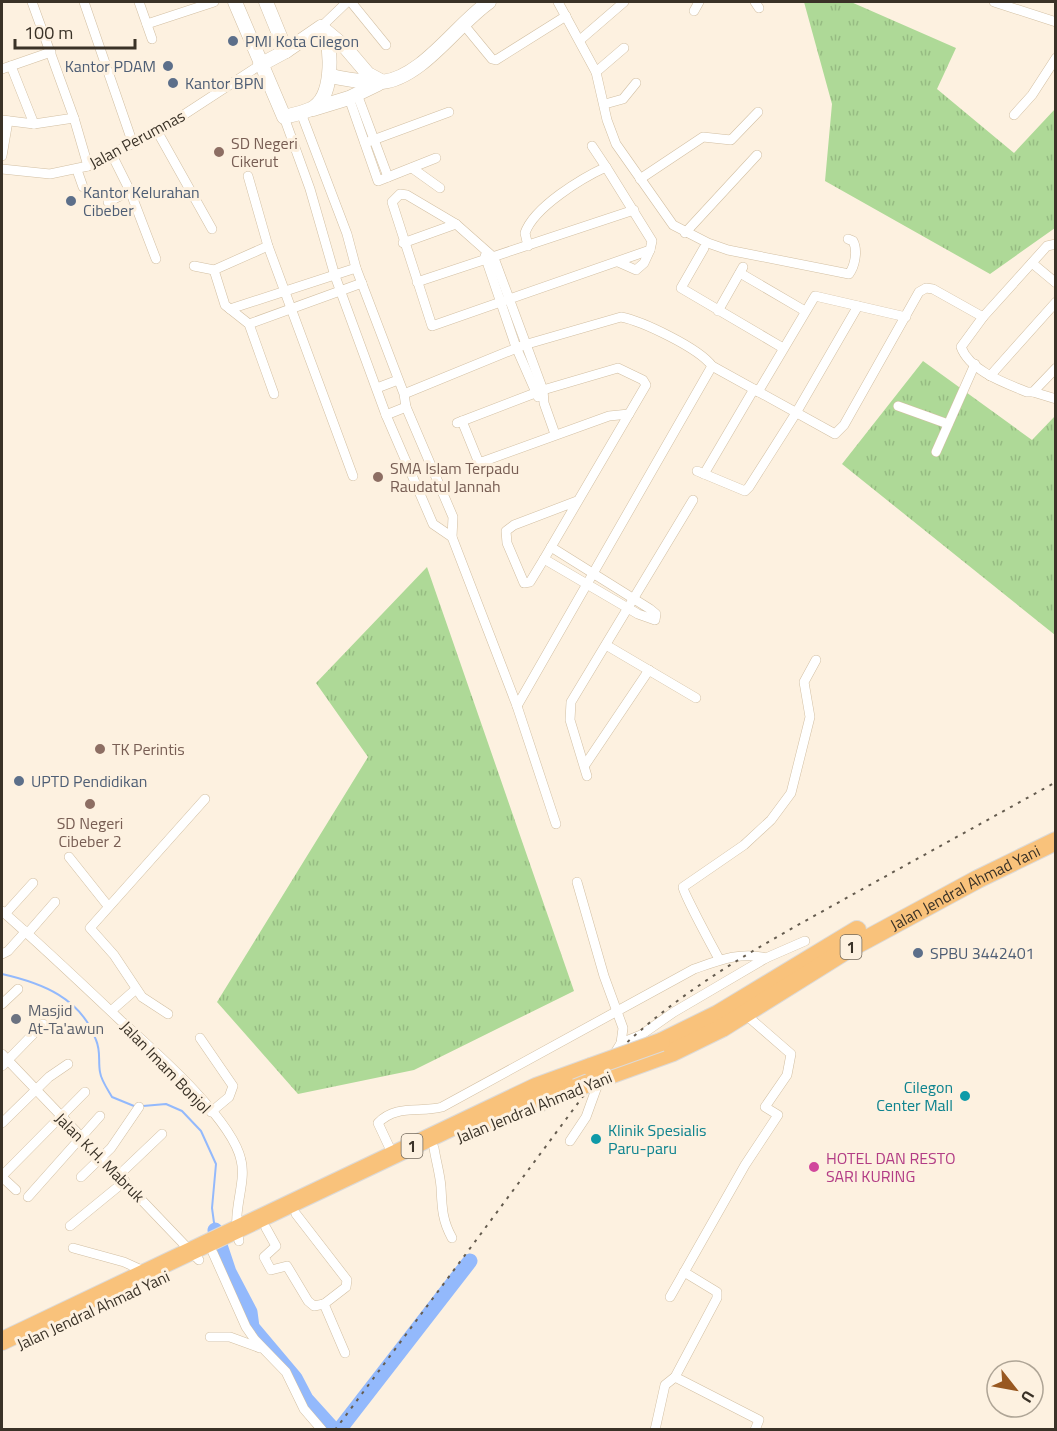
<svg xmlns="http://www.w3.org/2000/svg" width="1057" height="1431" font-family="'Titillium Web',sans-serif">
  <defs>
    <pattern id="grass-tufts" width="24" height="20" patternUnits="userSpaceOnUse" patternTransform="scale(1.5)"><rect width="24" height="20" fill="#aed997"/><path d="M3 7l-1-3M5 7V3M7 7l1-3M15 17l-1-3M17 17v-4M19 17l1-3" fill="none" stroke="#96bb82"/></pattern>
  </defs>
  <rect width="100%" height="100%" fill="#fdf1e0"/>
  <g fill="url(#grass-tufts)">
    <path d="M804,2h47l105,46 -19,41 77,64 41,-44v119l-65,46 -165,-93 7,-77z"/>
    <path d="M923,361l109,79 23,-24v219l-213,-171z"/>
    <path d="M427,567l147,424 -160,79 -116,24 -81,-92 151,-245 -52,-74z"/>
  </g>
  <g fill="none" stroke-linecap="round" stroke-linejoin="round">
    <g stroke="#93b9fc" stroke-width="2">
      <path d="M2,974c40,9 79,24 94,66 5,11 2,21 4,32 1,8 8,18 12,25l22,9"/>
      <path d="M143,1106l23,-2 16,7 19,20 15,33 -4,44 3,22"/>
    </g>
    <g stroke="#93b9fc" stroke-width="15">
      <path d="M215,1230l14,42 21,40 2,15 43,51 11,21 28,31"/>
      <path d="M339,1430l131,-169"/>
    </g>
    <g stroke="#d2bfa2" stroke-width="10">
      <g id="street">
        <path d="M32,2l42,116 14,48"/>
        <path d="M84,2l49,142"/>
        <path d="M139,2l13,37"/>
        <path d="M351,2l35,43"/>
        <path d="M558,2l38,70 11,48 9,24 57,81 35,18 20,7 121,24c6,-8 9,-24 4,-33l-5,-2"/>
        <path d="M755,2l4,6"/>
        <path d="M994,2l62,20"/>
        <path d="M694,11l5,-9"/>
        <path d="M147,24l67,-22"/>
        <path d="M464,25l28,34 4,1 70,-44"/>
        <path d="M321,27l26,-25"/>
        <path d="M580,40l44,-38"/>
        <path d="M11,66l23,58"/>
        <path d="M2,69l49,-17"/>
        <path d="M596,72l28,-24"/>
        <path d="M357,94l31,83"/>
        <path d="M349,98l29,83 58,-23"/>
        <path d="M605,104l18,-5 13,-16"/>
        <path d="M301,113l46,121 9,34 48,126 2,13 47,110 -1,20 65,169 195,-340c-13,-18 -70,-45 -91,-49l-97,28 -120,49"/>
        <path d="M1014,115l18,-20 24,-37"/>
        <path d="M284,117l26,72 25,87 51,139 47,109 19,13"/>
        <path d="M2,120l32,4 40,-6"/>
        <path d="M157,131l55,98"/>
        <path d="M365,143l84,-31"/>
        <path d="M592,146l14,21"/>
        <path d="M112,155l18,36 26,68"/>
        <path d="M2,156l6,-35"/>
        <path d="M412,168l28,20"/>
        <path d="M2,169l48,5 38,-8 77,-39 95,-62"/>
        <path d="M77,170l6,17"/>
        <path d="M248,176l20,70 85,230"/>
        <path d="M640,179l63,-42 28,3 27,-28"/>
        <path d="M108,202l22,-11"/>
        <path d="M685,233l72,-78"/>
        <path d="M403,243l53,-19"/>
        <path d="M528,246l-3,-13c9,-26 57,-55 81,-66l46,74 -2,9 -218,76 -40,-124 8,-8 7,1 49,29 35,31 3,3 49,132 1,13 11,31"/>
        <path d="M704,248l-23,40 102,60"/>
        <path d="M485,256l31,91 22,50"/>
        <path d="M618,262l18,8 8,-7 6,-13"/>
        <path d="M1032,263l24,20"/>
        <path d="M194,266l20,4 11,35 24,19 25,70"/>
        <path d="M214,270l54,-24"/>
        <path d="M740,273l65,38"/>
        <path d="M417,282l217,-72"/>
        <path d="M230,309l126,-41"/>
        <path d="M718,311l25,-44"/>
        <path d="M983,317l-22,30c9,24 44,36 66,45h6l23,-24"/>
        <path d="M249,324l113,-41"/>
        <path d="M712,366l123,68 9,-9 75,-133 7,-4 7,1 50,28 64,-71 9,-2"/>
        <path d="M990,376l66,-74"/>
        <path d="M377,388l21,-8"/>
        <path d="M758,392l57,-96 91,21"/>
        <path d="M1033,392l23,7"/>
        <path d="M898,406l50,18"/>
        <path d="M386,415l20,-8"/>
        <path d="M462,421l17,42 130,-47 20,-2"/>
        <path d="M457,423l86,-33 75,-22 25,12 3,5 -102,174 -14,23 -6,1 -17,-40 -1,-12 8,-6 63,-24"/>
        <path d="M936,452l39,-88"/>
        <path d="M697,471l48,20 4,-4 47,-74 62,-107"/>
        <path d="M704,474l50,-85"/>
        <path d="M544,559l94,55 17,6 1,-6 -6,-5 -99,-62"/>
        <path d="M606,645l90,53"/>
        <path d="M517,706l39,118"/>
        <path d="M585,765l64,-95"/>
        <path d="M587,776l-17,-56 1,-18 122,-202"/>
        <path d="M69,857l39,49"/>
        <path d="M577,882l27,94 19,52 -2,15 -8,13"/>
        <path d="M2,911c40,35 78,71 117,108 33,30 113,99 122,141 6,24 -10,50 -2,81"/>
        <path d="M5,914l28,-31"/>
        <path d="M28,933l27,-31"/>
        <path d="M2,954l6,-3 18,-20"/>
        <path d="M719,959c-6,-11 -36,-67 -36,-72l61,-42 27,-25 20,-27 19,-76 -6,-35 12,-22"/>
        <path d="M2,1004l16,-15"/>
        <path d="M111,1011l24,-21"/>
        <path d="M168,1014l-26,-17 -28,-42 -24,-27 115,-129"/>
        <path d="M200,1038l33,48 -4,11 -18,15"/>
        <path d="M621,1043l20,-8 33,-23 92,-54 39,-17"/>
        <path d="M2,1054l197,206"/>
        <path d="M2,1066l41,-42"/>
        <path d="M2,1123l47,-46 19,-13"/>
        <path d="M570,1141l16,-24 13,-36"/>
        <path d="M434,1148c2,13 6,26 7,39 1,20 1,33 11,51"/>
        <path d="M393,1155l-15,-32c18,-19 42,-10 64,-16l252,-138c23,-8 47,-18 72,-11"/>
        <path d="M119,1175l43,-41"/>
        <path d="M2,1176l83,-84"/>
        <path d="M2,1177l14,13"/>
        <path d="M81,1177l30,-29 28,-41"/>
        <path d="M28,1197l72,-81"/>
        <path d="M296,1214l51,66 -1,7 -22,17 21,49"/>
        <path d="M70,1226l55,-45"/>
        <path d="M266,1228l10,18 -12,11 7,13 16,-4 21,35 6,5 10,-2"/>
        <path d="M73,1248l51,14 22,10"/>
        <path d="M213,1253l33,74 9,13 31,32 18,37 18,21"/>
        <path d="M684,1272l33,20v6l-42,79 84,43 -4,10"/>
        <path d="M670,1297l75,-132 33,-50 -13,-8 22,-32 4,-21 -46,-40"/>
        <path d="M210,1337h20l30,11"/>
        <path d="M655,1430l10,-45 10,-8"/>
      </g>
    </g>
    <g stroke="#d2bfa2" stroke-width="15">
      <g id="secondary">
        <path d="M235,2l49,115c8,-2 18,-4 27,-8 23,-11 20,-56 15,-77"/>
        <path d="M266,2l20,49"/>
        <path d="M260,65l26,-14 35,-24 24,20 23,27 13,7"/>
        <path d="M330,76c17,3 34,7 52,6 40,-4 75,-58 107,-80"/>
        <path d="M313,109l36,-11 29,-14"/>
      </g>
    </g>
    <g stroke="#dcdad8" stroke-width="20">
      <g id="highway">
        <path d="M661,1042l57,-28 139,-84"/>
        <path id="s1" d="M601,1078l72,-26 49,-24 123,-77 133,-72 78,-38"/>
        <path d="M491,1122l85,-34"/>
        <path d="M2,1341l534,-254 55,-20"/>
      </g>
    </g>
    <use href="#street" stroke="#fff" stroke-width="9"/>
    <use href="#secondary" stroke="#fff" stroke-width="14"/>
    <use href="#highway" stroke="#f9c27b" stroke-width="18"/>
    <path stroke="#655c4f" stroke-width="2" stroke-dasharray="3 6" stroke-linecap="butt" d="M335,1430l278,-374c66,-66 147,-110 228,-155 72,-40 143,-79 215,-119"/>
    <g stroke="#dcdad8" stroke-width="20" stroke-linecap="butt">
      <g id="highway-bridge">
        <path d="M591,1067l70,-25"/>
        <path d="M576,1088l25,-10"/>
      </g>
    </g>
    <use href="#highway-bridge" stroke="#f9c27b" stroke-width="18"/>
  </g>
  <g fill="#5c6f8a" stroke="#fdf1e0" stroke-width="2">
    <circle cx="233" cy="41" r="6"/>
    <circle cx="168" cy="66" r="6"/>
    <circle cx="173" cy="83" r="6"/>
    <circle cx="71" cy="201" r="6"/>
    <circle cx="19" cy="781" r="6"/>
    <circle cx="918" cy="953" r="6"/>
  </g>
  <g fill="#8d6e63" stroke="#fdf1e0" stroke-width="2">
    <circle cx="219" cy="152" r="6"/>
    <circle cx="378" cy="477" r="6"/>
    <circle cx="100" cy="749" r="6"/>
    <circle cx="90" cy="804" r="6"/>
  </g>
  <circle fill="#6b7280" stroke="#fdf1e0" stroke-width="2" cx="16" cy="1019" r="6"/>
  <g fill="#0f9aa8" stroke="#fdf1e0" stroke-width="2">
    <circle cx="965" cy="1096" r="6"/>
    <circle cx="596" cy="1139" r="6"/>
  </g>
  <circle fill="#d1479c" stroke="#fdf1e0" stroke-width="2" cx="814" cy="1167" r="6"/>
  <g text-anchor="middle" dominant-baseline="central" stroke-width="6" stroke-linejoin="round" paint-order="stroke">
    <g fill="#fdf1e0" stroke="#746b5e" stroke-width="1.5">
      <rect x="840.5" y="935" width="21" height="24" rx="4.5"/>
      <rect x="401.5" y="1134" width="21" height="24" rx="4.5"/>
    </g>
    <g font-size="15" font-weight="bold" fill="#3a3227">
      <text x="851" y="947">1</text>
      <text x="412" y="1146">1</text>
    </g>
    <g font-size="16" fill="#4e5e75" stroke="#fdf1e0" text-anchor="start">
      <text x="245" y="41">PMI Kota Cilegon</text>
      <text x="156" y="66" text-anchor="end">Kantor PDAM</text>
      <text x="185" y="83">Kantor BPN</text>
      <text x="83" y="192">Kantor Kelurahan<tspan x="83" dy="18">Cibeber</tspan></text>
      <text x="31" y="781">UPTD Pendidikan</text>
      <text x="930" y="953">SPBU 3442401</text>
    </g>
    <g font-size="16" fill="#3a3227" stroke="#fdf1e0">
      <text transform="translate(137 139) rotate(-28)">Jalan Perumnas</text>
      <text stroke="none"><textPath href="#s1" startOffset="412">Jalan Jendral Ahmad Yani</textPath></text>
      <text transform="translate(166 1067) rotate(46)">Jalan Imam Bonjol</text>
      <text transform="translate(534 1107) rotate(-22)">Jalan Jendral Ahmad Yani</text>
      <text transform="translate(100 1157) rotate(45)">Jalan K.H. Mabruk</text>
      <text transform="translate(93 1310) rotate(-25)">Jalan Jendral Ahmad Yani</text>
    </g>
    <g font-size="16" fill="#785e54" stroke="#fdf1e0" text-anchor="start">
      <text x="231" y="143">SD Negeri<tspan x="231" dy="18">Cikerut</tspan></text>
      <text x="390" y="468">SMA Islam Terpadu<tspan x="390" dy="18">Raudatul Jannah</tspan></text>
      <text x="112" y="749">TK Perintis</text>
      <text x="90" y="823" text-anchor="middle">SD Negeri<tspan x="90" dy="18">Cibeber 2</tspan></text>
    </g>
    <g font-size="16" fill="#5b616d" stroke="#fdf1e0" text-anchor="start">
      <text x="28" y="1010">Masjid<tspan x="28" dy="18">At-Ta'awun</tspan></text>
    </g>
    <g font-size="16" fill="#0d838f" stroke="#fdf1e0" text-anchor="end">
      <text x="953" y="1087">Cilegon<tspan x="953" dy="18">Center Mall</tspan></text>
      <text x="608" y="1130" text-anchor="start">Klinik Spesialis<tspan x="608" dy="18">Paru-paru</tspan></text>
    </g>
    <g font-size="16" fill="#b23c85" stroke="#fdf1e0" text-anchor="start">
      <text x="826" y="1158">HOTEL DAN RESTO<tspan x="826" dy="18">SARI KURING</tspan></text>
    </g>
  </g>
  <rect width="1057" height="1431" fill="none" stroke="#3a3227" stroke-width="6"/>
  <g transform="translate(1015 1389) rotate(121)"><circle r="28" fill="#fdf1e0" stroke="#afa596" stroke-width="1.5"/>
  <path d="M0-4.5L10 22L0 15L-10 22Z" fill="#985821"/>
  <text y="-9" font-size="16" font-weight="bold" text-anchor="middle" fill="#3a3227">U</text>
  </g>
  <path d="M15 39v9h120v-9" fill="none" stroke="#3a3227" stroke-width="3"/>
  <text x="24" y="39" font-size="18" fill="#3a3227" stroke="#fdf1e0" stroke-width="4.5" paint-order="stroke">100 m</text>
</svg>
